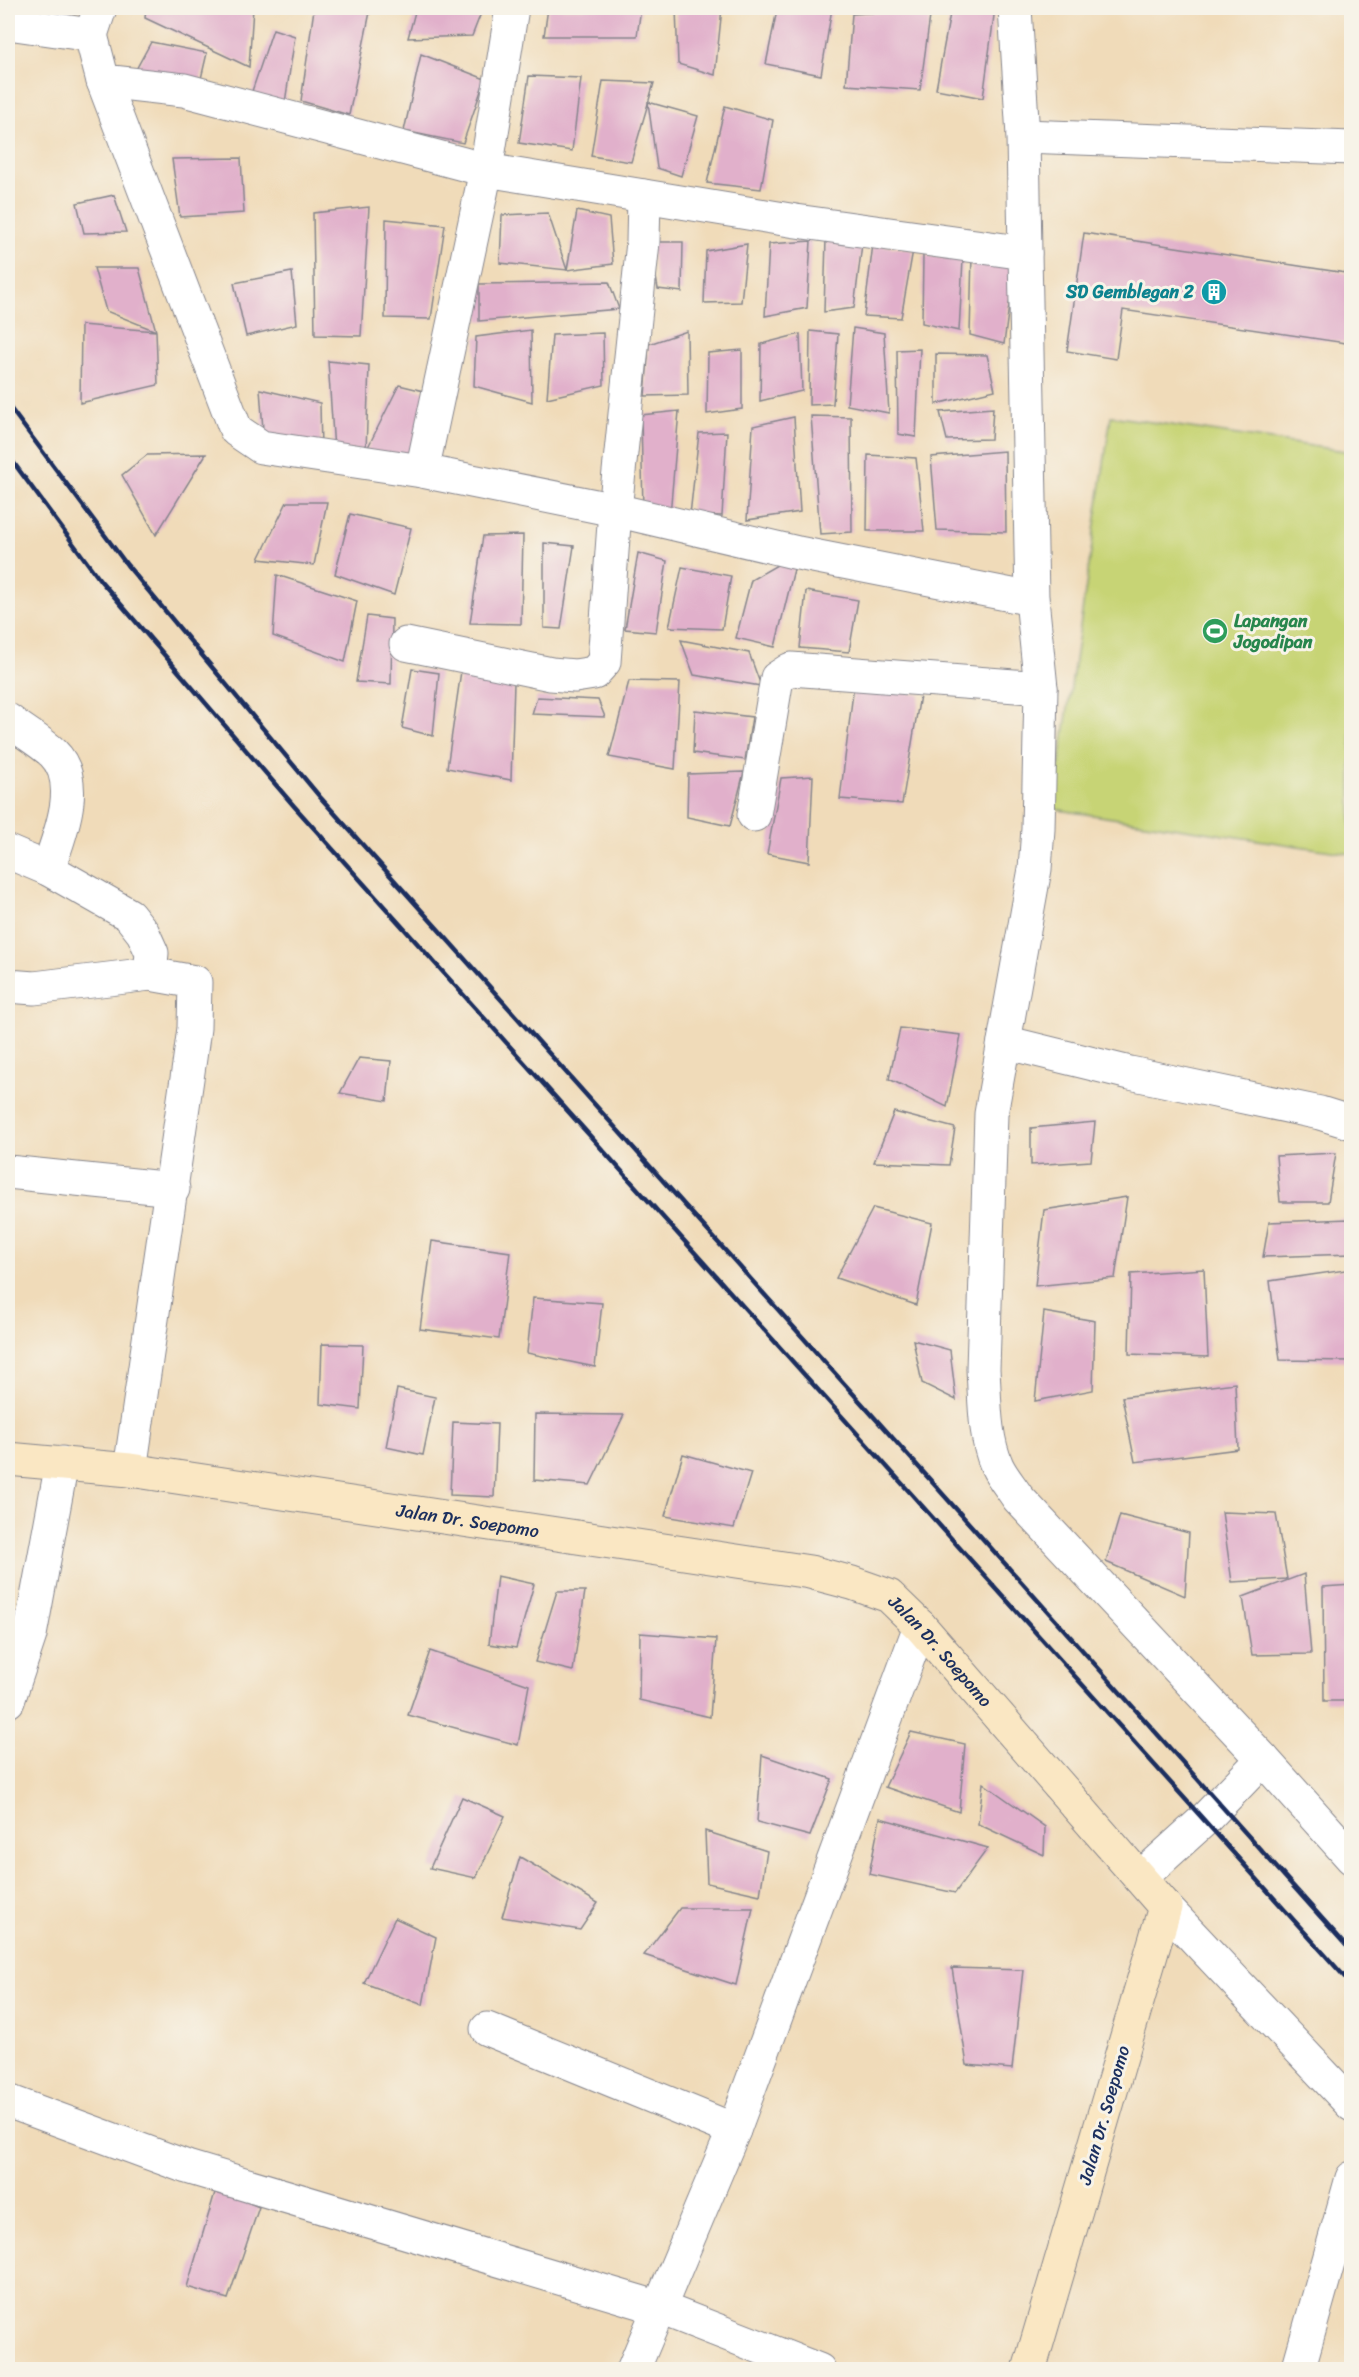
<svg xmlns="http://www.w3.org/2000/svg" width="1359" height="2377" font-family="Sriracha,sans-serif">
  <rect width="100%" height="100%" fill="#f7f3e8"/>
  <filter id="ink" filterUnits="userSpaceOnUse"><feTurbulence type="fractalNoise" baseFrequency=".0167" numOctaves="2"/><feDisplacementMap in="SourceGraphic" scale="12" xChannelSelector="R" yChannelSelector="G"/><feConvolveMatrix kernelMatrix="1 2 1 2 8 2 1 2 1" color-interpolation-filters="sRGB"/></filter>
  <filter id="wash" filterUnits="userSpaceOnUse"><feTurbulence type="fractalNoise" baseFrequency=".008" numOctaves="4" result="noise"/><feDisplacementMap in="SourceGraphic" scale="24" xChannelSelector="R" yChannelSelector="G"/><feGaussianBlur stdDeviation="1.35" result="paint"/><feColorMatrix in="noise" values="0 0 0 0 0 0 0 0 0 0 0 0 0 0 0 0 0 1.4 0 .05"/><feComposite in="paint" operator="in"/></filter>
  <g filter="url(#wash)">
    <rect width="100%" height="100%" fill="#f0dbb9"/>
    <path fill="#c7d475" stroke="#71826a" stroke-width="1.5" d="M1111,416l240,36v402l-298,-45z"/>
    <g id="blocks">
      <g fill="#e1b0cb">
        <path d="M146,8h107l-4,59 -104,-49z"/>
        <path d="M416,8h67l-11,28 -64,2z"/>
        <path d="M548,8h93l-4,28h-93z"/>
        <path d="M676,8h46l-7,67 -37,-11z"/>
        <path d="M797,8h35l-11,67 -55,-11 11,-54z"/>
        <path d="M951,8h44l-12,90 -47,-9z"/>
        <path d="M314,9l56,3 -21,103 -48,-14z"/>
        <path d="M931,9l-11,81 -74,-5 6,-71z"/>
        <path d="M273,29l22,7 -12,80 -35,-13z"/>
        <path d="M151,42l56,11 -7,30 -67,-8z"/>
        <path d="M421,54l64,25 -22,64 -59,-12z"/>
        <path d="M529,76l52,2 -9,73 -53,-8z"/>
        <path d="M603,81l51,2 -23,79 -40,-6z"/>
        <path d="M648,102l50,14 -17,60 -24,-8z"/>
        <path d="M725,106l48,14 -12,69 -54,-6z"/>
        <path d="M241,158l3,55 -64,4 -8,-58z"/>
        <path d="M114,195l12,37 -42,1 -7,-30z"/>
        <path d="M369,207l-8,129 -46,-1 -2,-122z"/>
        <path d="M577,211l32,7 4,46 -46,6z"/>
        <path d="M548,213l19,57 -67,-7 2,-48z"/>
        <path d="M386,219l59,6 -14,94 -46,-1z"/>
        <path d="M1084,233l268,41v70l-229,-34 -7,49 -49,-8z"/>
        <path d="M826,238l36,6 -8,64 -30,4z"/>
        <path d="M811,241l-4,67 -42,8 4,-72z"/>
        <path d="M650,242h33l-1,50 -24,-3z"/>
        <path d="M747,244l-6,58 -37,1 2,-52z"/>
        <path d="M873,244l40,6 -12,68 -37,-2z"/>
        <path d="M972,254l42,12 -10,78 -34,-9z"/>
        <path d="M923,255l40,5 -4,71 -37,-8z"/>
        <path d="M94,268h45l17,63 2,54 -78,18 1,-78 75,6 -50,-20z"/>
        <path d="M292,272l5,52 -51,12 -12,-53z"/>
        <path d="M609,282l10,27 -140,12v-37z"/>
        <path d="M853,328l31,5 5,80 -42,-8z"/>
        <path d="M531,330l1,72 -58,-16 2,-49z"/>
        <path d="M687,331l1,64 -43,1 4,-52z"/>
        <path d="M810,331l28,3 -5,70 -24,1z"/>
        <path d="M603,333l1,52 -57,13 5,-63z"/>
        <path d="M800,334l2,57 -42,10 1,-57z"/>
        <path d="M920,349l-4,88 -18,-3 -1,-84z"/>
        <path d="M742,350v59l-35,5 1,-61z"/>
        <path d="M936,354l51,1 8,35 -59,14z"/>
        <path d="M328,361l41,4 -3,86 -32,-1z"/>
        <path d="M399,385l29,7 -14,64 -48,-5z"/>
        <path d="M260,389l60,14 1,47 -57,-7z"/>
        <path d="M993,408l-2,31 -44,1 -7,-28z"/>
        <path d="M679,411l-9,104 -27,-4 -2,-96z"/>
        <path d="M811,416l40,1 1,115 -32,2z"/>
        <path d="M794,417l6,95 -53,8 6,-94z"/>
        <path d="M727,432l-5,84 -32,-1 9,-82z"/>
        <path d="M1005,451l1,81 -69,-2 -6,-73z"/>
        <path d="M206,454l-50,81 -34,-60 25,-20z"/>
        <path d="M868,455l48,3 8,73h-57z"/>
        <path d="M287,502h40l-13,63 -55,-6z"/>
        <path d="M350,514l61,14 -17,67 -59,-21z"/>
        <path d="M523,535l-2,89 -51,-1 13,-87z"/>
        <path d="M544,543l30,3 -13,83 -17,-1z"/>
        <path d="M638,553l29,8 -11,71 -31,-3z"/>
        <path d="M798,553l-23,94 -39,-9 15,-58z"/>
        <path d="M682,567l49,9 -9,53 -53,-2z"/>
        <path d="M277,575l80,26 -12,61 -72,-26z"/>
        <path d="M806,591l52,9 -9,52 -49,-4z"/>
        <path d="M367,616l25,3 -1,65 -35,-2z"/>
        <path d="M681,640l68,13 12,33 -67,-11z"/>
        <path d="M412,669l27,4 -6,63 -31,-8z"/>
        <path d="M461,671l53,11 -3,98 -64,-12z"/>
        <path d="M629,681l51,1 -5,87 -66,-12z"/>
        <path d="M854,684l66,11 -18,109 -62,-5z"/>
        <path d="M537,697l61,3 7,17 -73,-3z"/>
        <path d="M695,710l57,7 -7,43 -52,-7z"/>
        <path d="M744,772l-14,54 -43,-9 1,-43z"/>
        <path d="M813,776l-4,86 -42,-8 14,-76z"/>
        <path d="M900,1028l61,7 -14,72 -58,-28z"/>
        <path d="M359,1058l32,3 -4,40 -47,-8z"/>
        <path d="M894,1112l61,16 -6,37 -75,-3z"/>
        <path d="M1095,1122l-4,39 -60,4v-37z"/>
        <path d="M1336,1153l-8,49h-48l-4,-46z"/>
        <path d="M1127,1197l-12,81 -80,8 9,-76z"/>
        <path d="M873,1208l59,15 -16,82 -80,-27z"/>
        <path d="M1350,1219l2,35 -89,3 6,-35z"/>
        <path d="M432,1241l78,11 -11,87 -79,-10z"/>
        <path d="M1204,1269l4,88 -79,-3 2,-80z"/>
        <path d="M1352,1269v92l-72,-1 -10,-79z"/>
        <path d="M533,1298l69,5 -7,64 -68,-14z"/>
        <path d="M1044,1312l51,9 -2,69 -58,11z"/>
        <path d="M913,1340l37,10 6,50 -34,-17z"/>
        <path d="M322,1344l41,1 -3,64 -40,-5z"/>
        <path d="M1235,1383l3,66 -103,13 -13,-65z"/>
        <path d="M397,1389l38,8 -12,58 -37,-8z"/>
        <path d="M535,1414l89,1 -34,70 -56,-5z"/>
        <path d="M453,1422l44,2 -3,73 -44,-2z"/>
        <path d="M683,1454l68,19 -17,55 -69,-12z"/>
        <path d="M1222,1512l54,2 11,65 -55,3z"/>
        <path d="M1120,1515l69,18 -4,63 -79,-34z"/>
        <path d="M1304,1574l7,80 -59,1 -9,-58z"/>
        <path d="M497,1576l37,8 -18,64 -27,-4z"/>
        <path d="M1352,1585v116h-28l-1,-114z"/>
        <path d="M557,1591h28l-12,80 -38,-9z"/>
        <path d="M640,1633l76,6 -6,78 -71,-17z"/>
        <path d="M430,1651l99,34 -11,60 -110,-30z"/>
        <path d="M911,1732l54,12 -6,68 -74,-25z"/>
        <path d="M762,1755l70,24 -22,57 -53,-14z"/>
        <path d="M983,1783l62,44 -1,28 -66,-31z"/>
        <path d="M462,1797l43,19 -29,62 -46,-10z"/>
        <path d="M880,1818l108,30 -33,45 -86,-19z"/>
        <path d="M705,1831l62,20 -7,44 -53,-12z"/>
        <path d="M520,1857l78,46 -18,27 -78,-13z"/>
        <path d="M680,1908h73l-17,77 -92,-30z"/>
        <path d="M395,1918l41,19 -13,68 -59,-22z"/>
        <path d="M952,1968l71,2 -11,99 -45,-4z"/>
        <path d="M216,2189l43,18 -31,92 -41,-12z"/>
      </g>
    </g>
  </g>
  <g filter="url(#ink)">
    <use href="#blocks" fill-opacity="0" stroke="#86858c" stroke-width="1.5"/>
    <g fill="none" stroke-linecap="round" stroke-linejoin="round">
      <g stroke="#86858c" stroke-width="35">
        <g id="street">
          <path d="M1015,8l8,128 2,117"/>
          <path d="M8,23l83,12 12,46 81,9 302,80 310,51 229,32 7,346 9,89 -3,141 -3,40 -44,245 -8,255c2,31 1,68 14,97 5,11 14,21 21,32l245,261 89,99"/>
          <path d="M91,35l9,-27"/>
          <path d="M103,81l133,349 25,17 161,24 193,39 183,43 234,46"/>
          <path d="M1023,136l329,12"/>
          <path d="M422,471l64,-301 26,-162"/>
          <path d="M406,644l145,30 24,2 19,-3 10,-11 11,-152 28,-268 1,-46"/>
          <path d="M8,720c14,11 32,21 45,33 30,29 6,84 -5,116"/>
          <path d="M754,815l23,-137 14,-9 250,19"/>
          <path d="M8,852l40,17 81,46 14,18 9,20 -2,21 45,8 -1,46 -4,30 -60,412"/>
          <path d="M8,986l26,2 116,-14"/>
          <path d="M1004,1042l126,31 190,40 32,10"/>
          <path d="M8,1172l165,17"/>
          <path d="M8,1701l22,-66 32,-172"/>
          <path d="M1140,1878l64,-58 59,-61"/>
          <path d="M1165,1907l187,198"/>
          <path d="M487,2029l247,101"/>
          <path d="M8,2101l179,66 473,141 159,62"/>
          <path d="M633,2370l101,-240 186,-504"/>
          <path d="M1298,2370l54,-192"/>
        </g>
      </g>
      <g stroke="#86858c" stroke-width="35">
        <g id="secondary">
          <path id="s1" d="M8,1459l122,11 680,102 42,11 37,13 31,30 245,281 -136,463"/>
        </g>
      </g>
      <use href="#street" stroke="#fff" stroke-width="33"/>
      <use href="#secondary" stroke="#fae7c3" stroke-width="33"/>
      <g stroke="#1b2f5e" stroke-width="4.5">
        <path d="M8,405l119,160 193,232 1032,1155"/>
        <path d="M8,455l92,125 194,226 1058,1179"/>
      </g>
    </g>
  </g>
  <defs>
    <g id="building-disc" transform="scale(1.35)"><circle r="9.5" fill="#0f9aa8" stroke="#f7f3e8"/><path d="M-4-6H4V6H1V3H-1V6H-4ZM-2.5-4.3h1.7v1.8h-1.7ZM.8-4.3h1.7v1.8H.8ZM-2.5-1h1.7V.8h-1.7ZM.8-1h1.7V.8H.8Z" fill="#fff"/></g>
    <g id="stadium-disc" transform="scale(1.35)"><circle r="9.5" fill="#2e9e5b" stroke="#f7f3e8"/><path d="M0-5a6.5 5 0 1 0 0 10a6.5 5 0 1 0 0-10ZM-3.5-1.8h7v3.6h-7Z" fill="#fff"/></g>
  </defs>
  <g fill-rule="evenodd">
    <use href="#building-disc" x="1214" y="292"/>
    <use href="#stadium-disc" x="1215" y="631"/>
  </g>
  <g text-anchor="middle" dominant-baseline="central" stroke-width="6" stroke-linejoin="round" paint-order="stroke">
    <g font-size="18" font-weight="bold" fill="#0d838f" stroke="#f7f3e8" text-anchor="end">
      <text x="1194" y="292">SD Gemblegan 2</text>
    </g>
    <g font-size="18" font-weight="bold" fill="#27864d" stroke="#f7f3e8" text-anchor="start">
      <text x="1234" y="621">Lapangan<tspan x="1234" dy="21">Jogodipan</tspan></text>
    </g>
    <g font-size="18" fill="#1b2f5e" stroke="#f7f3e8">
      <text stroke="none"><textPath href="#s1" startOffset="464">Jalan Dr. Soepomo</textPath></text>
      <text stroke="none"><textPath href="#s1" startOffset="968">Jalan Dr. Soepomo</textPath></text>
      <text transform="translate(1104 2115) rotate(-74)">Jalan Dr. Soepomo</text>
    </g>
  </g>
  <rect width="1359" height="2377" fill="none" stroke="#f7f3e8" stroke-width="30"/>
</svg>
